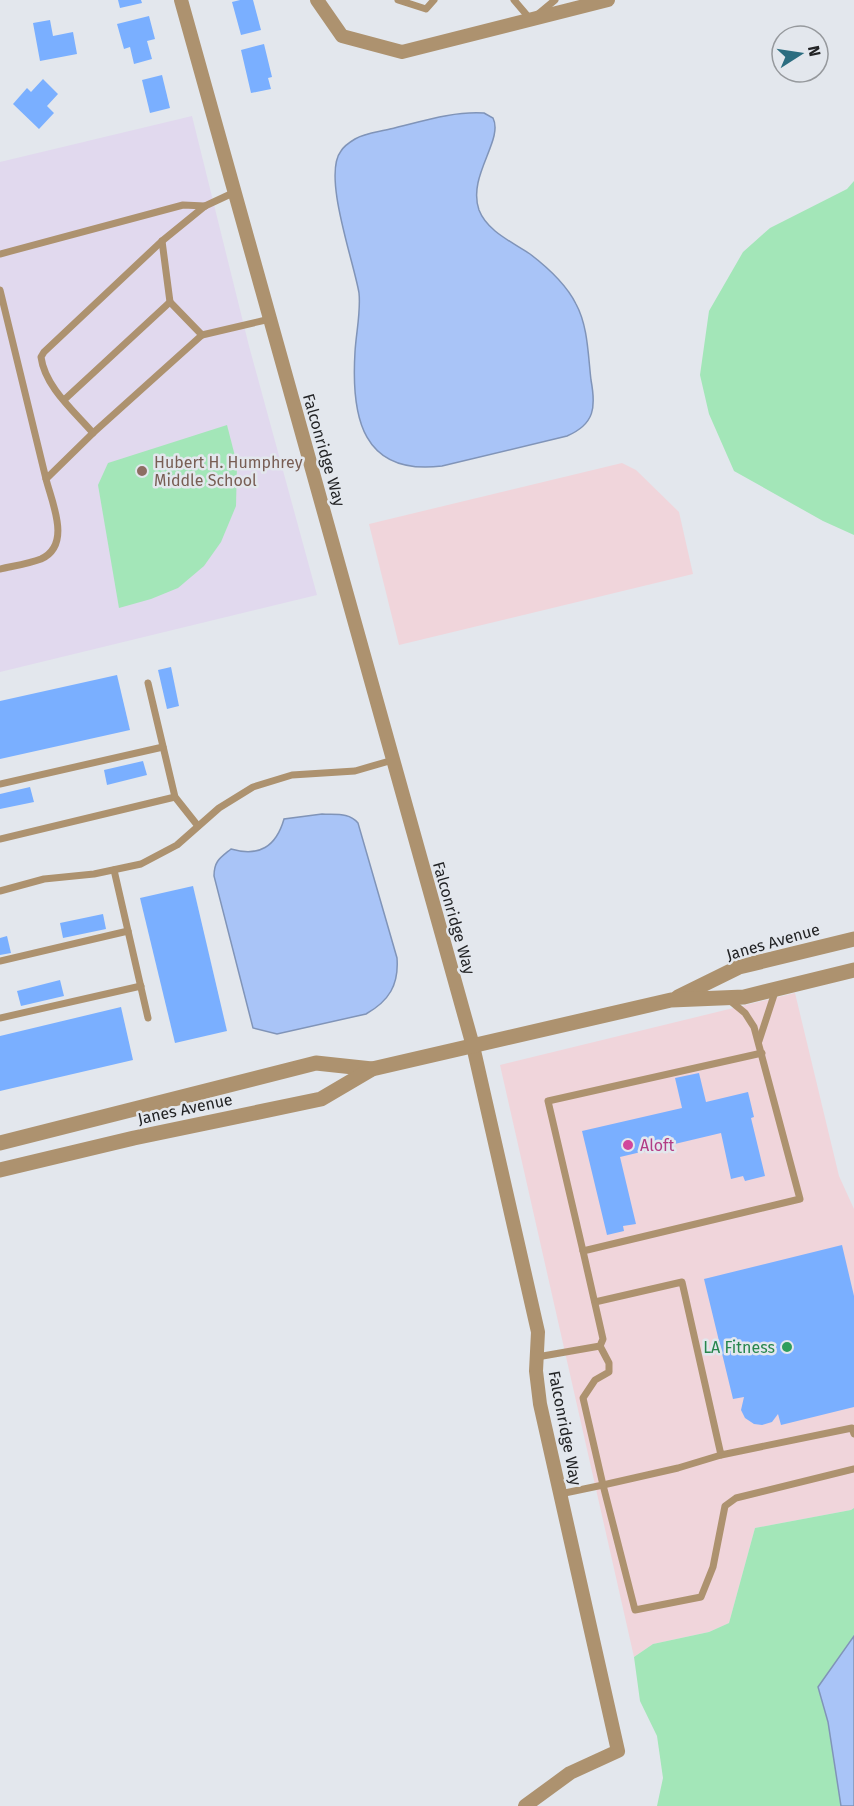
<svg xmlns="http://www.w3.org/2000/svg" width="854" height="1806" font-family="'Fira Sans',sans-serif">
  <rect width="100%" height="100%" fill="#e3e7ed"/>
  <g fill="#f0d5db">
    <path d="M622,463l14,7 43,42 14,62 -294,71 -30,-121z"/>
    <path d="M795,993l44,183 15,33v299l-3,2 -96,18 -26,95 -20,9 -56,12 -19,13 -134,-592z"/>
  </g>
  <path fill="#e1d9ee" d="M192,116l57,230 68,249 -317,77v-510z"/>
  <g fill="#a3e6b8">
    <path d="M854,181v354l-31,-14 -89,-50 -25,-57 -9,-39 9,-64 34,-59 27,-24 77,-39z"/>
    <path d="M227,425l10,39 -1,42 -15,36 -17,24 -26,22 -27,11 -32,9 -21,-123 10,-22z"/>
    <path d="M854,1508v128l-36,51 10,35 13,84h-184l6,-28 -6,-42 -17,-35 -6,-44 19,-13 56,-12 20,-9 26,-95 96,-18z"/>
  </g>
  <g fill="#a9c4f7" stroke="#8094b8" stroke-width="1.5">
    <path d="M484,113l9,5c11,22 -26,58 -14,92 8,21 33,32 51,44 17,13 36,30 46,50 12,22 12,51 15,76 5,27 4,44 -24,56l-125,30c-80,10 -91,-49 -87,-114 1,-19 6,-40 4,-59 -5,-31 -37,-118 -18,-142 3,-5 9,-9 14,-12 10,-6 23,-7 35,-10 30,-7 62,-18 94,-16z"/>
    <path d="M322,814c13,1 27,-2 36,9l39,135c2,27 -8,43 -31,56l-89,20 -24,-6 -39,-152c0,-15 6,-18 17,-27 28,8 45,-2 53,-30z"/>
    <path d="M854,1636v170h-13l-13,-84 -10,-35z"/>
  </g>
  <g fill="#7aafff">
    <path d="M118,0h23l1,3 -22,5z"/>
    <path d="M240,0h13l8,30 -20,5 -9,-33z"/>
    <path d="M149,16l6,23 -8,2 5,18 -18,5 -4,-17 -6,2 -7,-25z"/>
    <path d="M50,20l3,16 20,-4 4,22 -37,7 -7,-38z"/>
    <path d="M264,44l8,33 -4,1 3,11 -20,4 -10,-43z"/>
    <path d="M162,75l8,33 -20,5 -8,-33z"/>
    <path d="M43,79l15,15 -11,12 7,7 -15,16 -26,-25 14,-16 4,4z"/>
    <path d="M171,667l8,39 -12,3 -9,-39z"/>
    <path d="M117,675l13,55 -130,29v-58z"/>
    <path d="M143,761l4,14 -40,10 -3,-15z"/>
    <path d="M30,787l4,15 -34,7v-15z"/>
    <path d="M193,886l34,145 -52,12 -35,-145z"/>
    <path d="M103,914l3,15 -43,9 -3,-15z"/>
    <path d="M7,936l4,17 -11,2v-17z"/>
    <path d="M60,980l4,16 -43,10 -4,-15z"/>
    <path d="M121,1007l12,53 -133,31v-55z"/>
    <path d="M699,1073l7,29 42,-10 6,25 -3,1 14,58 -20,5 -2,-5 -12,3 -10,-46 -101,24 16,67 -13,2 1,5 -17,4 -25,-104 100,-23 -7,-30z"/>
    <path d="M842,1245l12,51v111l-73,18 -3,-11 -6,8 -10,3 -8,-1 -9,-6 -4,-8 3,-13 -11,2 -29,-120z"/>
  </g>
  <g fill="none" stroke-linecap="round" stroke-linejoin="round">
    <g stroke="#ad926f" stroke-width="7">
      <path d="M398,0l28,9 8,-9"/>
      <path d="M514,0l17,20 24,-20"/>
      <path d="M162,241l8,61 32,33"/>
      <path d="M0,254l183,-49 22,1"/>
      <path d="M0,290l46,189"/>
      <path d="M64,400l106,-98"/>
      <path d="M93,433c-19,-22 -48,-46 -52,-76l3,-5 118,-111 43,-35 30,-14"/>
      <path d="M0,569c13,-3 28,-5 41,-10 31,-14 11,-56 5,-80l47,-46 109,-98 68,-16"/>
      <path d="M148,683l27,114 23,29"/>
      <path d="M0,784l163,-37"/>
      <path d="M0,839l175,-42"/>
      <path d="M114,870l34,148"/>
      <path d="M0,891l44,-12 50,-5 47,-10 36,-19 42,-37 34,-21 39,-12 63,-4 38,-11"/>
      <path d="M0,961l128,-30"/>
      <path d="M0,1018l141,-32"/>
      <path d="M759,1041l16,-49"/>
      <path d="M583,1251l-35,-150 214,-48"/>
      <path d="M595,1302l87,-20 39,173 131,-27 2,6"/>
      <path d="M537,1357l63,-11 3,-7 -20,-88 217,-52 -46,-172 -9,-14 -17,-14"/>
      <path d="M721,1455l-43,13 -75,17 32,125 66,-13 12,-30 12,-61 11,-8 118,-29"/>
      <path d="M560,1494l43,-9 -20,-87 12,-18 14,-8v-9l-9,-17"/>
    </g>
    <g stroke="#ad926f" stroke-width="14">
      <path d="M181,0l292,1046 65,286 -2,39 4,33 78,347 -48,22 -45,33"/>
      <path d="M317,0l25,36 60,16 206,-52"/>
    </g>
    <g stroke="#ad926f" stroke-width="15">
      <path d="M678,997l61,-30 115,-28"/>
      <path d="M0,1143l316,-80 56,6"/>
      <path d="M0,1170l134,-32 187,-39 51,-30 299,-69 73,-3 110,-27"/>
    </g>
  </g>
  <circle fill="#8d6e63" stroke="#e3e7ed" stroke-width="2" cx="142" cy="471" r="6"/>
  <circle fill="#d1479c" stroke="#e3e7ed" stroke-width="2" cx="628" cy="1145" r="6"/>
  <circle fill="#2e9e5b" stroke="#e3e7ed" stroke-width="2" cx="787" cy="1347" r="6"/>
  <g text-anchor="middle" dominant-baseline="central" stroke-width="5" stroke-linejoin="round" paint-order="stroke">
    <g font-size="16" fill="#222325" stroke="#e3e7ed">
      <text transform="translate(324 450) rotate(74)">Falconridge Way</text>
      <text transform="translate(454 918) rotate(74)">Falconridge Way</text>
      <text transform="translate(773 942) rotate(-16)">Janes Avenue</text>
      <text transform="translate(185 1109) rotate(-12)">Janes Avenue</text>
      <text transform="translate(565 1428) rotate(79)">Falconridge Way</text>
    </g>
    <g font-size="16" fill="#785e54" stroke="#e3e7ed" text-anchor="start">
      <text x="154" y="462">Hubert H. Humphrey<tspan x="154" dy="18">Middle School</tspan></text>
    </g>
    <g font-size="16" fill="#b23c85" stroke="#e3e7ed" text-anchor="start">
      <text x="640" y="1145">Aloft</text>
    </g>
    <g font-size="16" fill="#27864d" stroke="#e3e7ed" text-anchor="end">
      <text x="775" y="1347">LA Fitness</text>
    </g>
  </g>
  <g transform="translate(800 54) rotate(78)"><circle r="28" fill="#e3e7ed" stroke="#96999d" stroke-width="1.5"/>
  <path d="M0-4.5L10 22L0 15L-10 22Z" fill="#2c6d80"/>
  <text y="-9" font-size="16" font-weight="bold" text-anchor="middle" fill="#222325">N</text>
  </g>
</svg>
